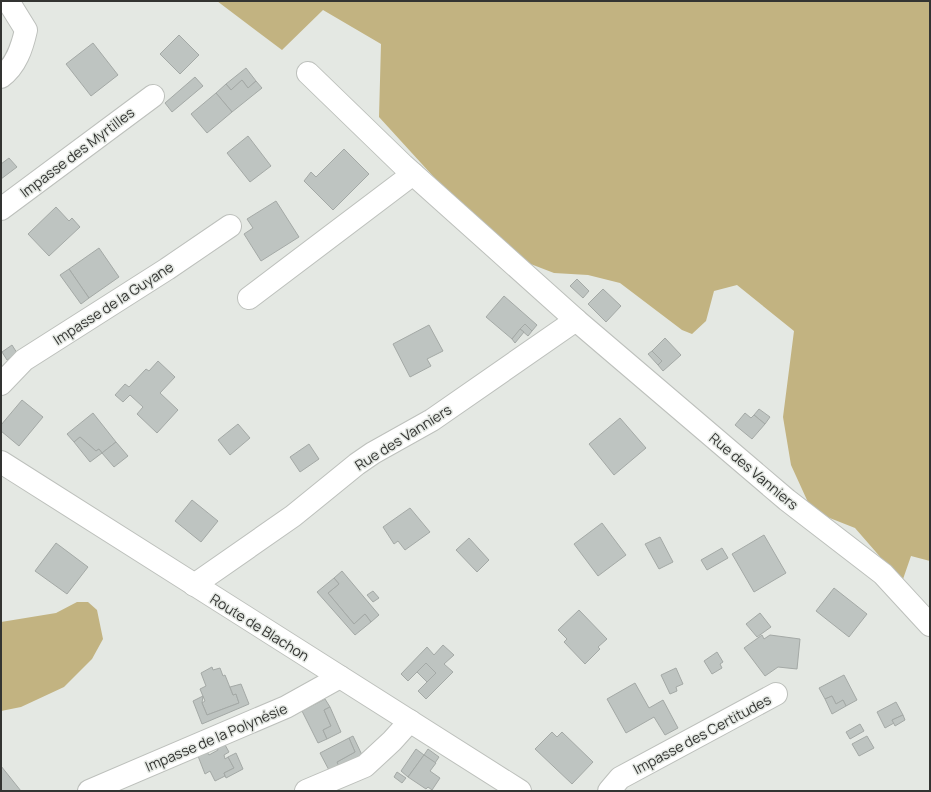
<svg xmlns="http://www.w3.org/2000/svg" width="931" height="792" font-family="Manrope,sans-serif">
  <rect width="100%" height="100%" fill="#e4e8e3"/>
  <g fill="#c2b381">
    <path d="M217,1h713v560l-19,-5 -9,26 -47,-54 -43,-17 -21,-46 -8,-48 11,-86 -57,-46 -23,6 -8,30 -14,13 -10,-4 -62,-47 -32,-8 -34,-2 -39,-15 -31,-26 -105,-115 2,-73 -58,-34 -41,40z"/>
    <path d="M77,602h11l9,8 6,29 -11,20 -28,28 -43,20 -20,4v-89l55,-9z"/>
  </g>
  <g fill="#bec4c1" stroke="#a4a9a6">
    <path d="M179,35l20,20 -19,19 -20,-20z"/>
    <path d="M93,43l25,32 -27,21 -25,-32z"/>
    <path d="M246,68l10,13 -8,7 -6,-8 -11,10 -5,-6z"/>
    <path d="M195,77l8,9 -31,26 -7,-9z"/>
    <path d="M242,80l6,8 8,-7 6,7 -30,24 -16,-19 10,-9 5,6z"/>
    <path d="M216,93l16,19 -25,21 -16,-19z"/>
    <path d="M248,136l23,30 -21,16 -23,-29z"/>
    <path d="M344,149l25,25 -36,36 -29,-29 7,-9 5,5z"/>
    <path d="M9,158l8,9 -16,12v-15z"/>
    <path d="M276,201l23,36 -38,24 -17,-27 9,-6 -6,-9z"/>
    <path d="M56,207l13,14 3,-3 8,9 -31,29 -21,-22z"/>
    <path d="M99,248l20,29 -30,21 -20,-29z"/>
    <path d="M69,269l20,29 -8,6 -21,-29z"/>
    <path d="M577,279l12,12 -6,7 -13,-12z"/>
    <path d="M603,289l18,17 -15,16 -18,-18z"/>
    <path d="M504,296l33,29 -5,6 -7,-7 -13,15 -26,-22z"/>
    <path d="M525,324l7,7 -4,5 -8,-7z"/>
    <path d="M429,325l14,26 -16,8 4,7 -21,11 -17,-33z"/>
    <path d="M520,329l4,3 -9,11 -3,-4z"/>
    <path d="M665,338l16,17 -18,16 -5,-6 4,-4 -10,-10z"/>
    <path d="M12,345l5,8 -10,7 -5,-8z"/>
    <path d="M652,351l10,10 -4,4 -10,-11z"/>
    <path d="M158,361l17,16 -15,16 18,17 -21,23 -20,-19 6,-7 -13,-12 -7,7 -8,-7 10,-11 4,3 17,-18 3,2z"/>
    <path d="M22,400l21,17 -24,29 -18,-15v-6z"/>
    <path d="M759,409l11,8 -5,7 -11,-9z"/>
    <path d="M93,413l23,29 -14,11 -3,-4 -3,2 -16,-14 -6,5 -7,-8z"/>
    <path d="M745,413l6,5 3,-3 11,9 -13,15 -17,-14z"/>
    <path d="M620,418l26,30 -32,27 -25,-31z"/>
    <path d="M238,424l12,14 -20,17 -12,-15z"/>
    <path d="M80,437l16,14 3,-2 3,4 -12,9 -16,-20z"/>
    <path d="M116,442l12,14 -14,11 -12,-14z"/>
    <path d="M309,444l10,15 -19,13 -10,-15z"/>
    <path d="M192,500l26,21 -17,21 -26,-21z"/>
    <path d="M410,508l20,24 -25,18 -7,-9 -4,3 -11,-17z"/>
    <path d="M602,523l24,32 -28,21 -24,-32z"/>
    <path d="M764,535l22,38 -32,19 -22,-38z"/>
    <path d="M660,537l13,25 -14,7 -14,-25z"/>
    <path d="M469,538l20,22 -12,12 -21,-22z"/>
    <path d="M56,543l32,24 -21,27 -32,-23z"/>
    <path d="M722,548l6,10 -21,12 -6,-10z"/>
    <path d="M342,571l37,44 -8,7 -6,-8 -11,10 -26,-31 11,-9 -5,-6z"/>
    <path d="M334,578l5,6 -11,9 26,31 11,-10 6,8 -16,13 -38,-43z"/>
    <path d="M834,588l33,26 -18,23 -33,-26z"/>
    <path d="M373,591l6,7 -6,4 -6,-7z"/>
    <path d="M579,610l28,29 -9,8 2,2 -15,15 -21,-22 3,-3 -9,-9z"/>
    <path d="M760,613l11,14 -14,10 -11,-13z"/>
    <path d="M762,635l2,4 6,-4 30,4 -3,30 -19,-2 -13,9 -21,-28z"/>
    <path d="M443,645l11,10 -10,9 9,8 -27,27 -8,-8 18,-18 -10,-10 -18,18 -7,-7 26,-27 7,8z"/>
    <path d="M717,652l6,10 -3,2 2,4 -10,6 -8,-13z"/>
    <path d="M426,663l10,10 -9,9 -10,-10z"/>
    <path d="M212,667l1,3 7,-2 3,8 2,-1 8,20 3,-1 3,9 -32,12 -5,-12 3,-2 -5,-12 6,-3 -5,-13z"/>
    <path d="M676,668l7,16 -7,3 1,4 -7,3 -9,-19z"/>
    <path d="M844,675l13,25 -11,6 -3,-6 -7,4 -4,-8 -7,3 -6,-11z"/>
    <path d="M635,683l14,25 14,-8 15,28 -13,7 -11,-18 -28,16 -19,-34z"/>
    <path d="M241,684l8,20 -47,20 -9,-23 10,-5 -1,7 5,12 32,-12 -3,-9 -3,1 -3,-8z"/>
    <path d="M832,696l4,8 7,-4 3,6 -14,8 -7,-15z"/>
    <path d="M325,699l5,8 -6,3 7,16 -8,4 4,9 -9,4 -16,-32z"/>
    <path d="M896,702l7,13 -11,5 2,3 -9,5 -8,-16z"/>
    <path d="M330,707l11,25 -14,7 -4,-9 8,-4 -7,-16z"/>
    <path d="M903,715l2,5 -10,6 -3,-6z"/>
    <path d="M860,724l4,7 -14,8 -4,-7z"/>
    <path d="M552,732l5,5 5,-5 31,30 -21,22 -37,-35z"/>
    <path d="M353,736l9,19 -23,12 -2,-5 18,-10 -6,-14z"/>
    <path d="M867,736l7,12 -15,8 -7,-12z"/>
    <path d="M349,738l6,14 -18,10 2,5 -9,5 -10,-19z"/>
    <path d="M224,743l5,9 -5,3 1,4 3,-2 6,11 -10,5 1,3 -10,5 -5,-10 -5,3 -7,-18 9,-4 2,3 9,-5 -1,-3z"/>
    <path d="M416,749l8,6 -16,22 -7,-6z"/>
    <path d="M428,749l11,8 -4,6 -11,-8z"/>
    <path d="M236,753l7,16 -17,9 -2,-5 10,-5 -6,-11z"/>
    <path d="M424,755l12,8 -6,8 10,7 -8,12 -4,-3 -2,2 -18,-12z"/>
    <path d="M1,766l20,25h-20z"/>
    <path d="M397,772l9,6 -4,5 -8,-6z"/>
  </g>
  <g fill="none" stroke-linecap="round" stroke-linejoin="round">
    <g stroke="#bdc0bc" stroke-width="24">
      <g id="minor">
        <path d="M308,73l95,92 173,155"/>
        <path d="M1,77c15,-11 21,-29 25,-47l-18,-29"/>
        <path d="M1,209l152,-113"/>
        <path d="M249,298l164,-124"/>
        <path d="M1,384l23,-24 143,-91 63,-43"/>
        <path d="M1,462l519,329"/>
        <path d="M194,585l99,-69 64,-52 16,-11 59,-33 144,-100 211,180 96,74 47,51"/>
        <path d="M89,791l197,-84 54,-30"/>
        <path d="M306,791l59,-25 27,-25 18,-20"/>
        <path d="M609,791l11,-13 156,-84"/>
      </g>
    </g>
    <use href="#minor" stroke="#fff" stroke-width="22"/>
  </g>
  <g text-anchor="middle" dominant-baseline="central" stroke-width="3" stroke-linejoin="round" paint-order="stroke">
    <g font-size="14" fill="#333432" stroke="#e4e8e3">
      <text transform="translate(77 152) rotate(-37)">Impasse des Myrtilles</text>
      <text transform="translate(113 303) rotate(-33)">Impasse de la Guyane</text>
      <text transform="translate(403 437) rotate(-32)">Rue des Vanniers</text>
      <text transform="translate(754 471) rotate(40)">Rue des Vanniers</text>
      <text transform="translate(260 627) rotate(32)">Route de Blachon</text>
      <text transform="translate(702 734) rotate(-28)">Impasse des Certitudes</text>
      <text transform="translate(216 737) rotate(-23)">Impasse de la Polynésie</text>
    </g>
  </g>
  <rect width="931" height="792" fill="none" stroke="#333432" stroke-width="4"/>
</svg>
